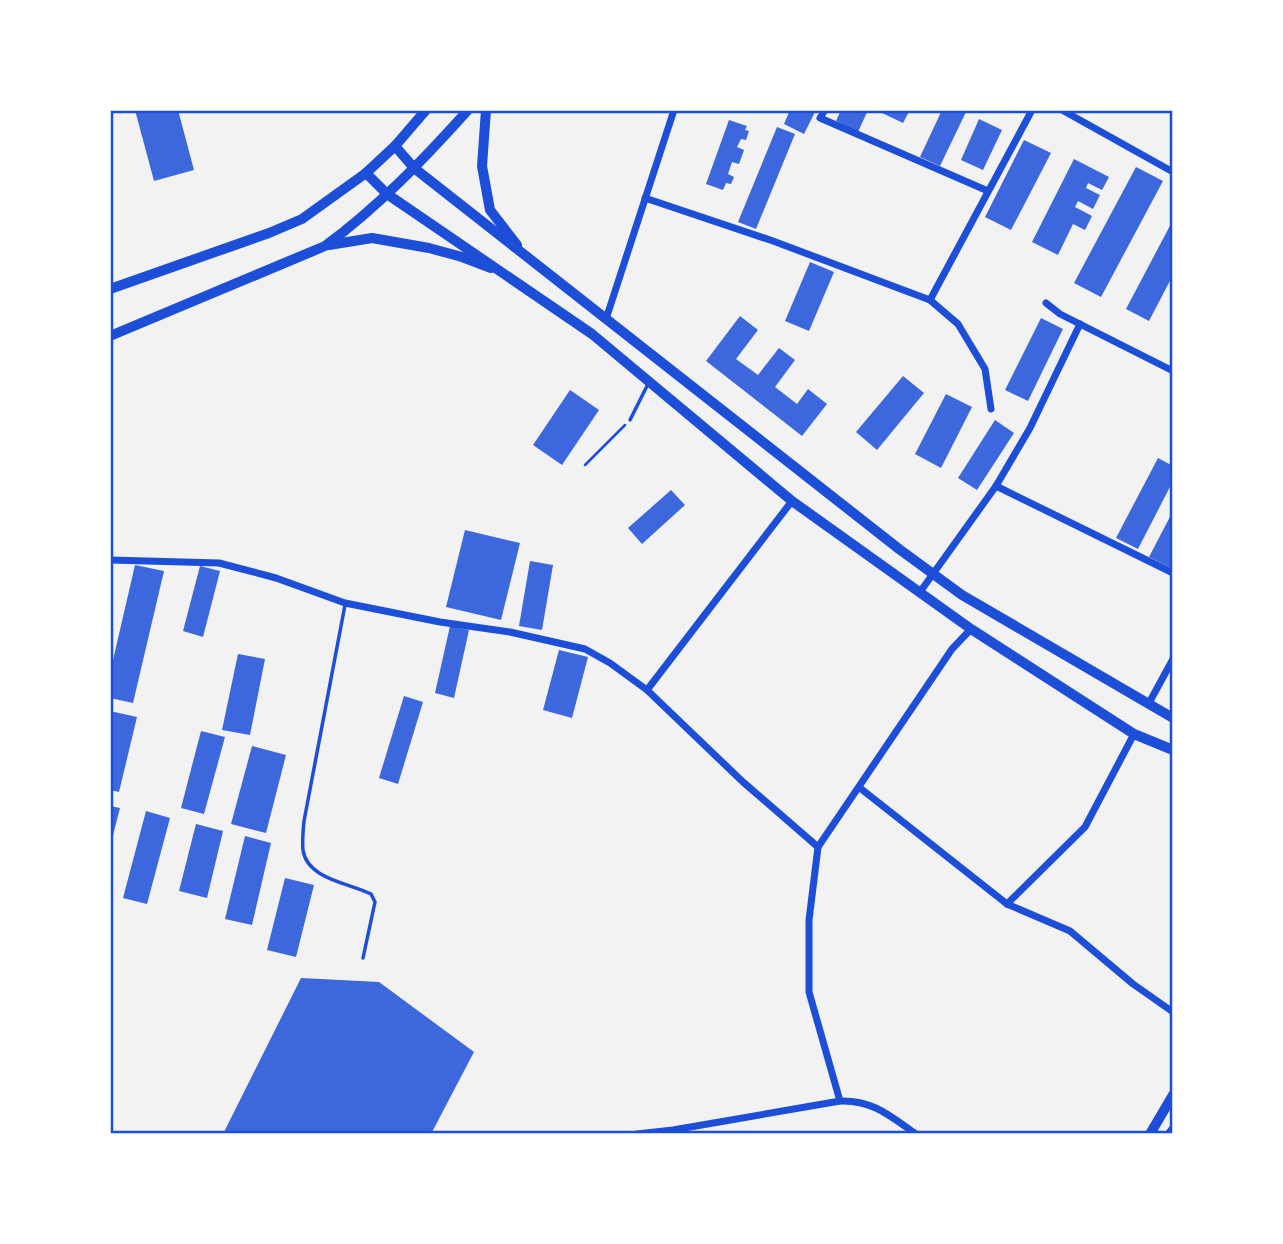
<svg xmlns="http://www.w3.org/2000/svg" width="1283" height="1244" font-family="Figtree,sans-serif">
  <rect width="100%" height="100%" fill="#f2f2f2"/>
  <g fill="#3d67dc">
    <path d="M135,110h43l16,60 -40,11z"/>
    <path d="M790,110h26l-12,24 -20,-10z"/>
    <path d="M841,110h27l-10,22 -22,-11z"/>
    <path d="M884,110h26l-7,13 -21,-10z"/>
    <path d="M942,110l24,2 -26,54 -20,-9z"/>
    <path d="M979,119l23,11 -19,40 -22,-10z"/>
    <path d="M729,120l18,6 -2,4 4,1 -3,9 -5,-1 -4,8 7,3 -5,14 -7,-2 -4,12 6,3 -3,7 -5,-1 -3,7 -17,-6z"/>
    <path d="M777,127l18,7 -39,95 -18,-7z"/>
    <path d="M1024,140l27,13 -40,77 -26,-13z"/>
    <path d="M1074,159l35,18 -7,13 -14,-7 -2,5 14,7 -7,14 -15,-8 -3,6 17,9 -7,14 -12,-6 -15,31 -26,-13z"/>
    <path d="M1136,167l27,14 -62,116 -27,-14z"/>
    <path d="M1173,220v55l-24,46 -23,-12z"/>
    <path d="M810,262l24,10 -25,59 -24,-10z"/>
    <path d="M740,316l18,14 -22,29 22,16 21,-27 16,12 -20,27 22,17 11,-15 19,15 -25,32 -96,-75z"/>
    <path d="M1041,318l22,11 -35,72 -23,-11z"/>
    <path d="M903,376l21,17 -47,57 -21,-18z"/>
    <path d="M570,390l29,20 -37,55 -29,-20z"/>
    <path d="M946,394l26,13 -31,61 -26,-14z"/>
    <path d="M995,420l19,13 -37,57 -19,-12z"/>
    <path d="M1158,458l15,8v15l-35,68 -22,-11z"/>
    <path d="M671,490l14,15 -43,39 -14,-16z"/>
    <path d="M1173,511v58l-24,-12z"/>
    <path d="M465,530l55,13 -19,77 -55,-13z"/>
    <path d="M530,561l23,4 -11,65 -23,-4z"/>
    <path d="M135,565l29,6 -31,132 -23,-5v-25z"/>
    <path d="M200,566l20,5 -17,66 -20,-6z"/>
    <path d="M450,626l19,4 -15,68 -19,-5z"/>
    <path d="M559,650l29,7 -16,61 -29,-8z"/>
    <path d="M238,654l27,5 -15,76 -28,-5z"/>
    <path d="M404,696l19,6 -25,82 -19,-6z"/>
    <path d="M110,711l27,6 -18,75 -9,-2z"/>
    <path d="M201,731l24,6 -21,77 -23,-6z"/>
    <path d="M252,746l34,9 -20,78 -35,-9z"/>
    <path d="M110,806l10,2 -9,35h-1z"/>
    <path d="M146,811l24,7 -23,86 -24,-6z"/>
    <path d="M196,824l27,7 -16,67 -28,-7z"/>
    <path d="M245,836l26,7 -19,82 -27,-6z"/>
    <path d="M285,878l29,7 -18,72 -29,-7z"/>
    <path d="M301,978l78,4 95,70 -43,82h-208z"/>
  </g>
  <g fill="none" stroke-linecap="round" stroke-linejoin="round">
    <path stroke="#1d4ed8" stroke-width="2.5" d="M585,465l40,-40"/>
    <g stroke="#1d4ed8" stroke-width="3.5">
      <path d="M630,420l18,-36"/>
      <path d="M345,605l-41,216c-1,10 -2,20 -1,29 4,29 46,33 68,44l4,8 -12,56"/>
    </g>
    <g stroke="#1d4ed8" stroke-width="7">
      <path d="M825,110l-5,8 168,73"/>
      <path d="M1062,110l111,62"/>
      <path d="M645,198l128,43 157,59 28,24 27,45 6,40"/>
      <path d="M930,300l102,-190"/>
      <path d="M1046,303l14,11 113,57"/>
      <path d="M606,319l68,-209"/>
      <path d="M996,486l177,87"/>
      <path d="M110,560l109,3 57,15 69,25 95,19 70,10 75,17 25,14 37,27 96,92 75,65"/>
      <path d="M920,592l76,-106 34,-58 50,-104"/>
      <path d="M647,690l145,-189"/>
      <path d="M1149,703l24,-44"/>
      <path d="M860,788l147,116 63,27 63,53 40,28"/>
      <path d="M1007,904l78,-77 49,-93"/>
      <path d="M840,1101l-31,-109v-72l9,-73 134,-198 19,-20"/>
      <path d="M637,1134l36,-4 167,-29c33,-1 50,15 76,33"/>
    </g>
    <g stroke="#1d4ed8" stroke-width="10">
      <path d="M486,110l-4,56 8,44 27,35"/>
      <path d="M395,146l19,22 485,381 63,46 211,123"/>
      <path d="M366,173l21,21 205,140 200,167 179,128 163,105 39,16"/>
      <path d="M329,245l43,-7 57,10 33,9 29,11"/>
      <path d="M110,289l159,-56 33,-14 64,-46 29,-27 31,-36"/>
      <path d="M110,336l215,-90c53,-39 99,-87 143,-136"/>
      <path d="M1150,1134l23,-39"/>
      <path d="M1170,1134l3,-4"/>
    </g>
  </g>
  <rect width="1283" height="1244" fill="none" stroke="#ffffff" stroke-width="224"/>
  <rect x="112" y="112" width="1059" height="1020" fill="none" stroke="#1d4ed8" stroke-width="2.5"/>
</svg>
